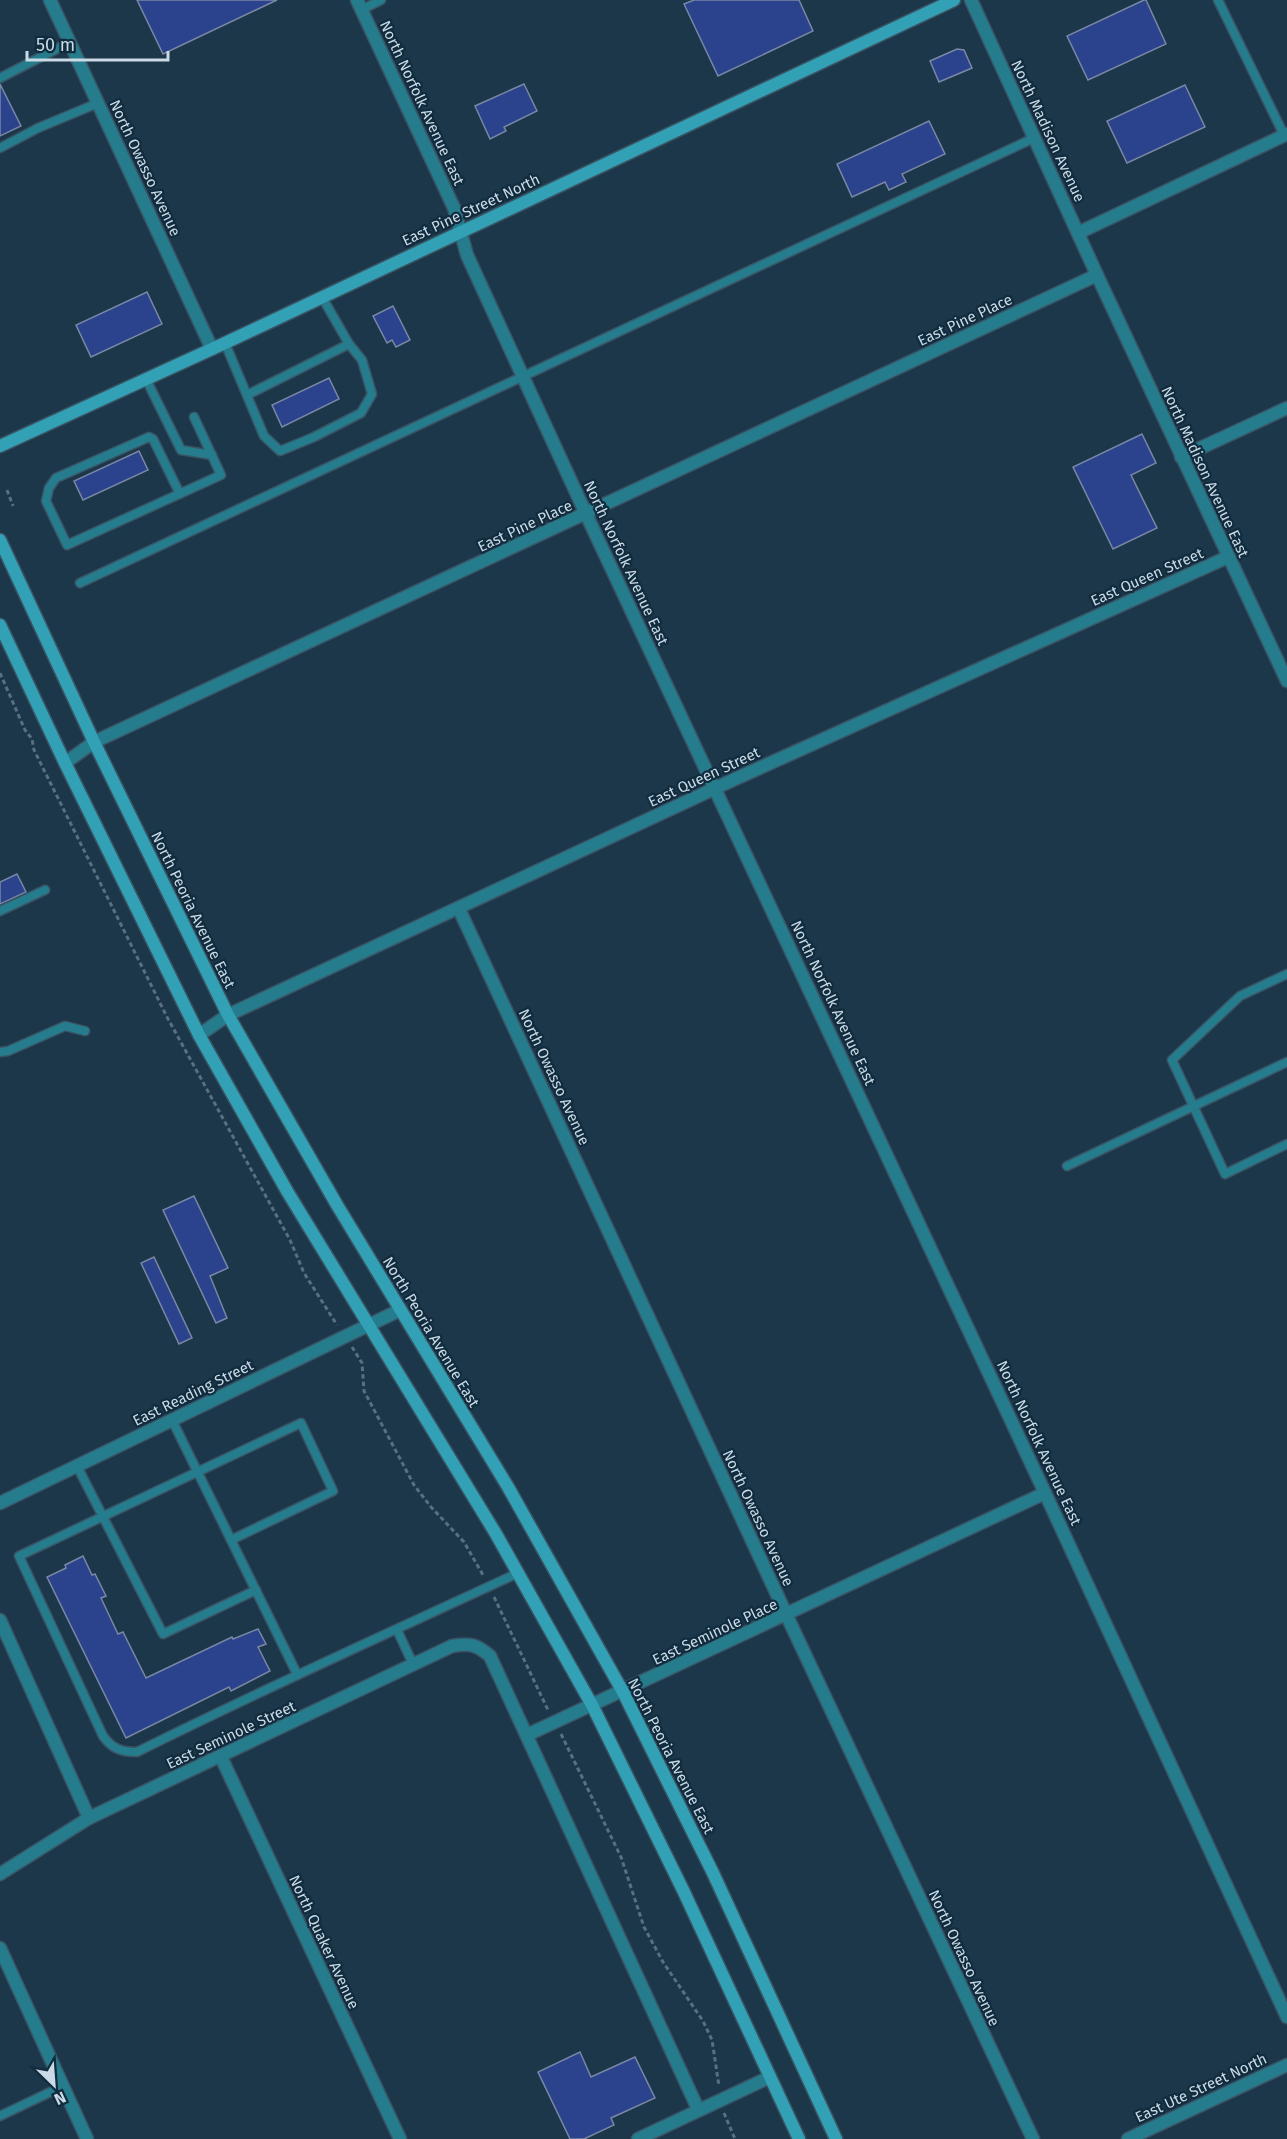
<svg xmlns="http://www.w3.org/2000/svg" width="1287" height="2139" font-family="'Fira Sans',sans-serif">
  <rect width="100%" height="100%" fill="#1b3749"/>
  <g fill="#2a438c" stroke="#7a87a5" stroke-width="1.5">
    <path d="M137,0h140l-114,54z"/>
    <path d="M694,0h105l14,31 -95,45 -34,-72z"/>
    <path d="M1144,0h2l20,44 -78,36 -21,-44z"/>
    <path d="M957,49l7,1 8,18 -33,14 -9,-21z"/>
    <path d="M0,84l21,42 -21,10z"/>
    <path d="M524,84l13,27 -33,16 2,4 -16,8 -15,-33z"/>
    <path d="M1185,85l20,42 -78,36 -20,-42z"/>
    <path d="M929,121l16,33 -43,20 4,8 -17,8 -4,-8 -33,15 -15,-33z"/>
    <path d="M147,292l15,32 -71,33 -15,-32z"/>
    <path d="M393,306l17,34 -14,7 -4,-7 -5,3 -14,-27z"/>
    <path d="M329,378l10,21 -57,28 -10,-22z"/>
    <path d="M1142,434l14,29 -25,12 26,53 -44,21 -40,-82z"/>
    <path d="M139,451l9,19 -65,30 -9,-19z"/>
    <path d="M17,874l9,18 -26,12v-22z"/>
    <path d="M194,1196l34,72 -18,8 17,42 -11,5 -53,-113z"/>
    <path d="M154,1257l38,81 -13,6 -38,-81z"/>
    <path d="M83,1556l9,19 3,-1 11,22 -5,2 17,36 5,-2 23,46 86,-41 1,2 25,-10 8,15 -8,3 12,24 -39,20 -2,-4 -103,51 -79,-161 19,-9 -1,-3z"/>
    <path d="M580,2052l11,25 44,-20 20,41 -44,20 3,7 -30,14h-14l-32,-67z"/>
  </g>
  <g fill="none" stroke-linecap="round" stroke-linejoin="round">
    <g stroke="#3a5465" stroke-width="11">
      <g id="service">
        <path d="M1218,0l66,135"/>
        <path d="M361,10l20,-10"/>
        <path d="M0,78l70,-36"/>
        <path d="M0,148l38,-20 60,-25"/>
        <path d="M225,343l39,93 16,15 34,-14 47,-24 11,-19 -10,-34 -13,-16 -27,-47"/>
        <path d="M146,379l35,71 31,5"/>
        <path d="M247,395l102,-51"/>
        <path d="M180,494l-27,-55 -4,-2 -93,41 -7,10 -3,13 21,44 154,-70 -27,-58"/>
        <path d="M80,583l954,-445"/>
        <path d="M0,911l45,-21"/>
        <path d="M1287,974l-47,22 -68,64 53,114 62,-30"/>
        <path d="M0,1052l8,-1 57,-25 20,5"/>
        <path d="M1067,1166l220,-104"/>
        <path d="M172,1420l125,254"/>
        <path d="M77,1466l86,168 93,-44"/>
        <path d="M231,1540l102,-49 -32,-68 -282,133 84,180c9,13 19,16 34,16 126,-63 254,-120 381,-179"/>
        <path d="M397,1630l16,34"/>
        <path d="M0,2116l63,-30"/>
      </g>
    </g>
    <g stroke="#3a5465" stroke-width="15">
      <g id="minor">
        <path d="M50,0l162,349"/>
        <path d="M357,0l97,208 13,47 119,259 459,979 242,524"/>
        <path d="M1078,233l209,-99"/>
        <path d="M1181,457l106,-49"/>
        <path d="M65,763l29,-21 1003,-467 190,406"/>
        <path d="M459,909l327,705 247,525"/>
        <path d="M199,1035l29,-20 507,-236 493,-222"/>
        <path d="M0,1503l400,-193"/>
        <path d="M0,1620l89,198"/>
        <path d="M527,1735l518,-242"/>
        <path d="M221,1757l179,382"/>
        <path d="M0,1874l89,-56 363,-172c18,-3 24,-2 38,10l208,453"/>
        <path d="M0,1948l87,191"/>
        <path d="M638,2139l132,-62"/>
        <path d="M1128,2139l159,-74"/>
      </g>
    </g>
    <g stroke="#3a5465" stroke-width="15">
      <path id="tertiary" d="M971,0l126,275"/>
    </g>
    <g stroke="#3a5465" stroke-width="15">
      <g id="secondary">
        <path d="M0,446l225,-103 729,-343"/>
        <path d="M0,540l94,202 134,273 109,190 171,282 115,205 90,181 123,266"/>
        <path d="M0,625l65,138 134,272 88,156 209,343 96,171 91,185 116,249"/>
      </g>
    </g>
    <g stroke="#587080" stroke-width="3" stroke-dasharray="4.5 3" stroke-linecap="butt">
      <path d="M7,490l6,16"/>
      <path d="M0,673l25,57 7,9 2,11 133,267 123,223 14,33 33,52"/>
      <path d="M352,1347l10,16 2,28 50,94 17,22 33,35 19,33"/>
      <path d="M494,1597l54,113"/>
      <path d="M561,1734l60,123 23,70 19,35 40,59 9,19 7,46"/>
      <path d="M724,2113l11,26"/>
    </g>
    <use href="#service" stroke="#257c8c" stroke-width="8"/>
    <use href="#minor" stroke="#257c8c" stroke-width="12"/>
    <use href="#tertiary" stroke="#257c8c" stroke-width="12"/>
    <use href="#secondary" stroke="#33a1b5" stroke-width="12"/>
  </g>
  <g text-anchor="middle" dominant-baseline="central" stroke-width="4.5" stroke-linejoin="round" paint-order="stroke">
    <g font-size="15" fill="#cadae6" stroke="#102c3e">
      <text transform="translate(422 103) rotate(65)">North Norfolk Avenue East</text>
      <text transform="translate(1048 131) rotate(65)">North Madison Avenue</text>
      <text transform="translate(145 168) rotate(65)">North Owasso Avenue</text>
      <text transform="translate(471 210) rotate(-25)">East Pine Street North</text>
      <text transform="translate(965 320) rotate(-25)">East Pine Place</text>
      <text transform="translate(1205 472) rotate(65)">North Madison Avenue East</text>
      <text transform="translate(525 526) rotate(-25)">East Pine Place</text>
      <text transform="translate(626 563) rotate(65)">North Norfolk Avenue East</text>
      <text transform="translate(1147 577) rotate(-24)">East Queen Street</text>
      <text transform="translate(704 777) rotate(-25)">East Queen Street</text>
      <text transform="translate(193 910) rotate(64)">North Peoria Avenue East</text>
      <text transform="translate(833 1003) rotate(65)">North Norfolk Avenue East</text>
      <text transform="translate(554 1077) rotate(65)">North Owasso Avenue</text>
      <text transform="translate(431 1332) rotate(59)">North Peoria Avenue East</text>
      <text transform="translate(193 1393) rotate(-26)">East Reading Street</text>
      <text transform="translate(1039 1443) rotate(65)">North Norfolk Avenue East</text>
      <text transform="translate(758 1518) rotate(65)">North Owasso Avenue</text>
      <text transform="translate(715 1632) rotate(-25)">East Seminole Place</text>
      <text transform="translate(231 1735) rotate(-25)">East Seminole Street</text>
      <text transform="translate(671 1756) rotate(63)">North Peoria Avenue East</text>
      <text transform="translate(324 1942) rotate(65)">North Quaker Avenue</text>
      <text transform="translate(964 1958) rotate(65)">North Owasso Avenue</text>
      <text transform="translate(1201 2088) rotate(-25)">East Ute Street North</text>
    </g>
  </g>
  <g transform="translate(54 2085) rotate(155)" stroke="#102c3e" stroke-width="4.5" paint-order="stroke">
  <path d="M0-4.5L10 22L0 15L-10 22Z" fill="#cadae6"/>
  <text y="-9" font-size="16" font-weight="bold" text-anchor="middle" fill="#cadae6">N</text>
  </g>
  <path d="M27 51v9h141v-9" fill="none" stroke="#cadae6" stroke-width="3"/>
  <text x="36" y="51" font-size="18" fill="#cadae6" stroke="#102c3e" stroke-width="4.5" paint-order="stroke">50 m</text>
</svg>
